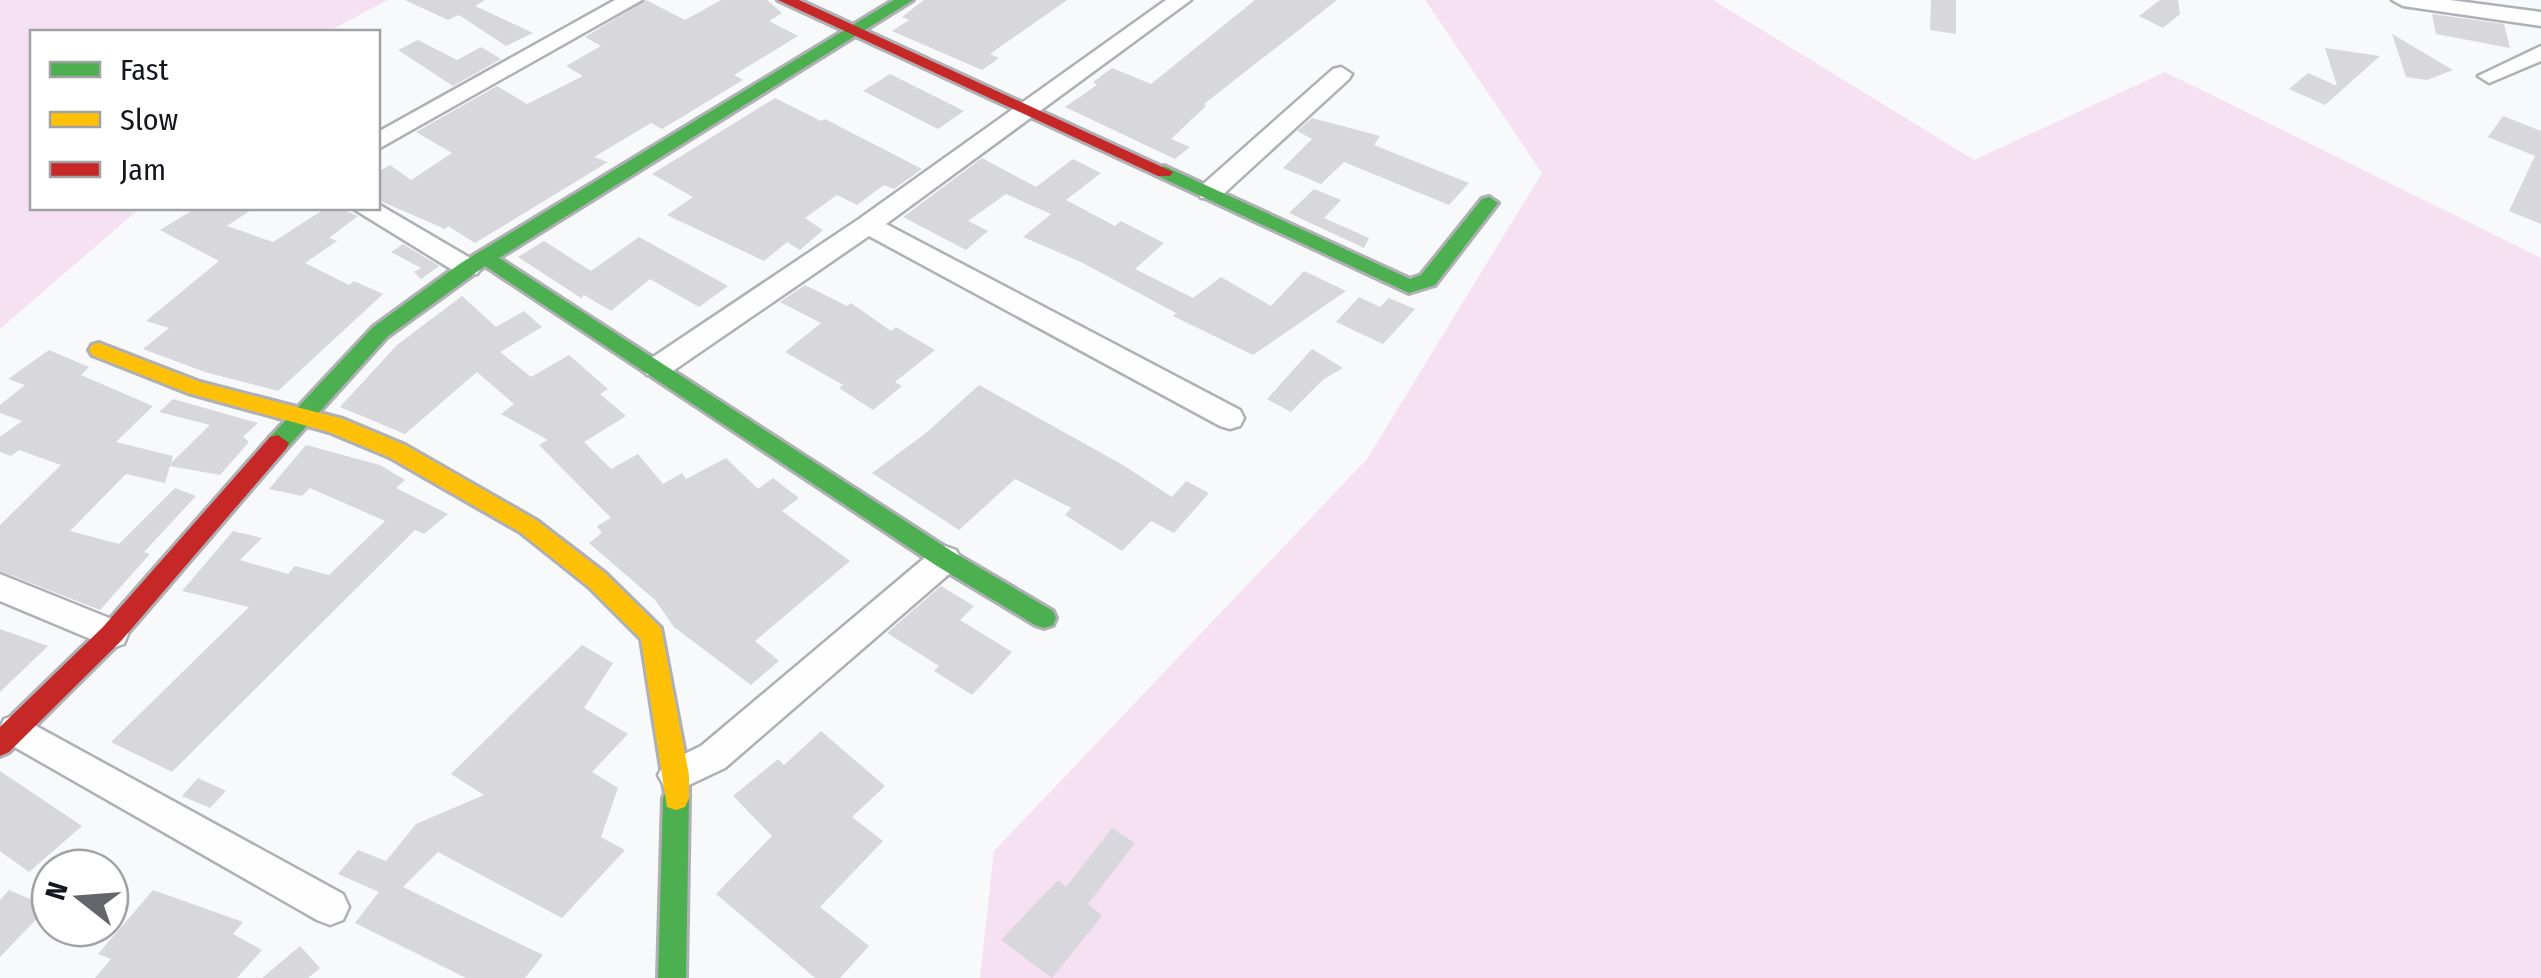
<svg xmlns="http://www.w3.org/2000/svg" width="2541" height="978" font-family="'Fira Sans Condensed',sans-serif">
  <rect width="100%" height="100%" fill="#f8f9fb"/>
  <g fill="#f5e1f2">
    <path d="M0,0h388l-61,32h-295v176h108l-140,121z"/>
    <path d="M1425,0h288l261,160 191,-88 376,186v720h-1561l14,-127 373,-392 175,-286z"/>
  </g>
  <g fill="#d8d7dc">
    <path d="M405,0h80l-10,6 58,27 -27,13 -47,-31 -11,5z"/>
    <path d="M646,0l39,20 36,-20h46l15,13 -13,8 29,15 -64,39 9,5 -81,49 -11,-6 -57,34 14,5 -133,81 -27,-17 -3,3 -67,-29v-28l12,-7 21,15 41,-27 -36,-21 81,-46 30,18 56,-28 -17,-10 35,-20 -16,-9z"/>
    <path d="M924,0h143l-77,54 9,4 -17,12 -90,-39 17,-11 -7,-3z"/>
    <path d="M1255,0h82l-133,104 2,2 -35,33 19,8 -15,12 -110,-52 32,-22 -4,-3 19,-14 39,16z"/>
    <path d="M1931,0h25v34l-26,-4z"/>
    <path d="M2160,0h18l2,14 -17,14 -24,-12z"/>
    <path d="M2432,14l72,10 6,24 -74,-14z"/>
    <path d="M2392,34l61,36 -26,10 -21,-3z"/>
    <path d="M418,40l39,20 24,-13 20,12 -48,27 -55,-36z"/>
    <path d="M2325,48l55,8 -55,49 -36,-16 19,-16 29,13z"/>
    <path d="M890,74l74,37 -26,18 -75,-38z"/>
    <path d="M775,98l46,23 4,-2 97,50 -28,20 -10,-4 -27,20 -20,-10 -32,23 18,12 -23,20 -13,-8 -23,19 -97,-46 26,-18 -41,-23z"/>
    <path d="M2503,116l38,15v93l-32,-13 26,-55 -47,-19z"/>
    <path d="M1312,118l68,18 -6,9 95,38 -20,22 -105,-43 -23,22 -38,-16 29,-29 -15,-8z"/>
    <path d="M982,158l54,29 37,-28 28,14 -35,27 49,26 6,-5 43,22 -29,26 58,29 28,-21 50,29 33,-35 42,20 -93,64 -80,-39 3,-3 -95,-51 -58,-25 28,-23 -45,-20 -38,27 20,10 -22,19 -63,-33z"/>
    <path d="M1314,189l27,11 -17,18 45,20 -5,10 -75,-35z"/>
    <path d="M196,208h58l-27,18 46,16 53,-34h12l20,8 -29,22 8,3 -32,22 44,22 5,-4 29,13 -105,97 -73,-19 -62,-23 26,-21 -23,-7 73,-60 -59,-31z"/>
    <path d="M639,237l89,49 -29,21 -49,-28 -39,32 -27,-16 -3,3 -63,-41 26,-16 47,30z"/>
    <path d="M403,244l36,22 -18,13 -7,-7 7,-4 -30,-16z"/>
    <path d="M805,285l42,21 4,-3 40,28 5,-4 39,23 -40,32 7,4 -29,24 -34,-22 4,-3 -58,-33 36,-29 -41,-21z"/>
    <path d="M462,296l34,31 28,-16 18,16 -42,25 31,25 38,-22 39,34 -8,5 26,22 -42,26 27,27 27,-15 25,30 19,-11 4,6 40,-21 32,31 15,-11 26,20 -17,13 68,50 -95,80 24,20 -28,24 -77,-58 -19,-27 -66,-57 13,-10 -5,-7 14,-8 -72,-73 9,-5 -47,-26 13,-10 -37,-32 -72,62 -65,-27 57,-62z"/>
    <path d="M1359,297l21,10 9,-9 26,11 -32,35 -47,-22z"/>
    <path d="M1312,349l31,19 -19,11 -33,33 -24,-13z"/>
    <path d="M49,350l40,17 -8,8 72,31 -37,36 57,14 -2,7 39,-38 -51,-13 14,-13 85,24 -15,14 6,5 -29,33 -50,-9 -5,17 -39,-9 -56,57 49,13 56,-56 21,8 -52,56 6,2 -50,56 -100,-39v-46l61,-60 -42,-15 -8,6 -11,-4v-15l22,-16 -22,-8v-8l25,-20 -17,-6z"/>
    <path d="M979,385l144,80 49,32 14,-16 23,12 -35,40 -23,-12 -29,30 -57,-36 6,-7 -56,-29 -56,51 -87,-57 54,-40z"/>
    <path d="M306,445l74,20 25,15 -9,8 52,26 -24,20 -9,-4 -243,242 -61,-30 138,-135 -67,-16 51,-60 29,7 -22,22 48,14 7,-8 34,9 56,-54 -75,-33 -8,8 -33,-7z"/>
    <path d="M941,586l33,20 -14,14 52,32 -40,43 -38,-24 5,-5 -52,-33z"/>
    <path d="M0,629l48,17 -48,46z"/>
    <path d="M582,645l31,18 -29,45 44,26 -36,38 26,16 -17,49 24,13 -63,68 -124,-66 -35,35 140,68 -18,23h-59l-111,-55 24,-31 -41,-18 20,-24 28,11 30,-37 68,-29 -33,-21z"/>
    <path d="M821,731l64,55 -33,31 31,24 -63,66 49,39 -29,32h-25l-99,-84 56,-58 -39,-40 45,-37 6,6z"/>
    <path d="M0,771l82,55 -53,46 -29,-21z"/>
    <path d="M198,778l28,13 -16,17 -28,-12z"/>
    <path d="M1112,828l23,15 -47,61 14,12 -50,62 -51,-38 57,-60 8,7z"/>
    <path d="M9,890l39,17 -48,50v-57z"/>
    <path d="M153,890l90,32 -10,12 29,16 -25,28h-142l16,-19 -13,-5z"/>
    <path d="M300,946l20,22 -12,10h-46z"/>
  </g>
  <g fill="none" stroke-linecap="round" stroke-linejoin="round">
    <g stroke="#afb0b5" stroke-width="5">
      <g id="street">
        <path d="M615,0h27l-264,149v-17z"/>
        <path d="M1166,0h25l-305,224 354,186 4,8 -4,8 -10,3 -10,-3 -351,-190 -202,139h-20l-4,-7 4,-7 212,-142z"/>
        <path d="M2392,0h58l91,12v14l-138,-20z"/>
        <path d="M2541,46v15l-52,22 -11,-7z"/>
        <path d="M1341,67l11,7 -3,5 -130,119h-18l-3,-6 3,-6 132,-117z"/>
        <path d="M378,204l99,58 4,6 -4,6h-18l-107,-66h26z"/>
        <path d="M945,546l11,4 5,9 -5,9 -231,200 -49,23 -12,-5 -6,-11 6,-11 37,-18 233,-196z"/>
        <path d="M0,574l124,50 4,10 -4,10 -12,4 -112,-47z"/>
        <path d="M16,715l327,179 6,13 -6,13 -13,5 -13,-5 -313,-179 -4,-13 4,-9z"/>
      </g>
    </g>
    <g stroke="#afb0b5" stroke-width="6">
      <g id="fast">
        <path d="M894,0h19l-414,258 454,294 100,59 3,7 -3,7 -9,3 -9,-3 -98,-59 -452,-300 -98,71 -101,112h-16l-3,-6 3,-6 103,-110 88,-64z"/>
        <path d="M1164,166l246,113 11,-4 61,-76 7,-2 9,6 -63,82 -26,8 -251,-117v-8z"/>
        <path d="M676,786l9,3 4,9 -3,180h-28l5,-180 4,-9z"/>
      </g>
    </g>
    <g stroke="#afb0b5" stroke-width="6">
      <path id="slow" d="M99,343l101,39 143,37 62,26 131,75 69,53 56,55 28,147v23l-4,9 -9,3 -9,-3 -26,-168 -52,-52 -69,-55 -131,-75 -60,-25 -141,-39 -96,-38 -3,-5 3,-5z"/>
    </g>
    <g stroke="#afb0b5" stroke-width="6">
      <g id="jam">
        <path d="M778,0h21l374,172 -3,4h-12z"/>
        <path d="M278,435l11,8 -3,6 -165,192 -112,111 -9,4v-29l103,-100 167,-190z"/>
      </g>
    </g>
    <use href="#street" fill="#fefefe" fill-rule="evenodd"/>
    <use href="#fast" fill="#4caf50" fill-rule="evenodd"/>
    <use href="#slow" fill="#ffc107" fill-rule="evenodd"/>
    <use href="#jam" fill="#c62828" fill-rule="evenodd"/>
  </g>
  <rect x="30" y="30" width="350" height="180" fill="#ffffff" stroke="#a1a2a5" stroke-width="2.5"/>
  <rect x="50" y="62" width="50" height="15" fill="#4caf50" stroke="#a1a2a5" stroke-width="2.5"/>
  <text x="120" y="80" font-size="30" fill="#15161e">Fast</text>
  <rect x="50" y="112" width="50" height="15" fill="#ffc107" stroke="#a1a2a5" stroke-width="2.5"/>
  <text x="120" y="130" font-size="30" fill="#15161e">Slow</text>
  <rect x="50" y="162" width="50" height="15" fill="#c62828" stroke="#a1a2a5" stroke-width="2.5"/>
  <text x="120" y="180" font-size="30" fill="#15161e">Jam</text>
  <g transform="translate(80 898) rotate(287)"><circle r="48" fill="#ffffff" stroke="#a1a2a5" stroke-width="2.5"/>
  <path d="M0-8L18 38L0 25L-18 38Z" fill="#64656b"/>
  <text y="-15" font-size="28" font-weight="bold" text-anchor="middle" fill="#15161e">N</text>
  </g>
</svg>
